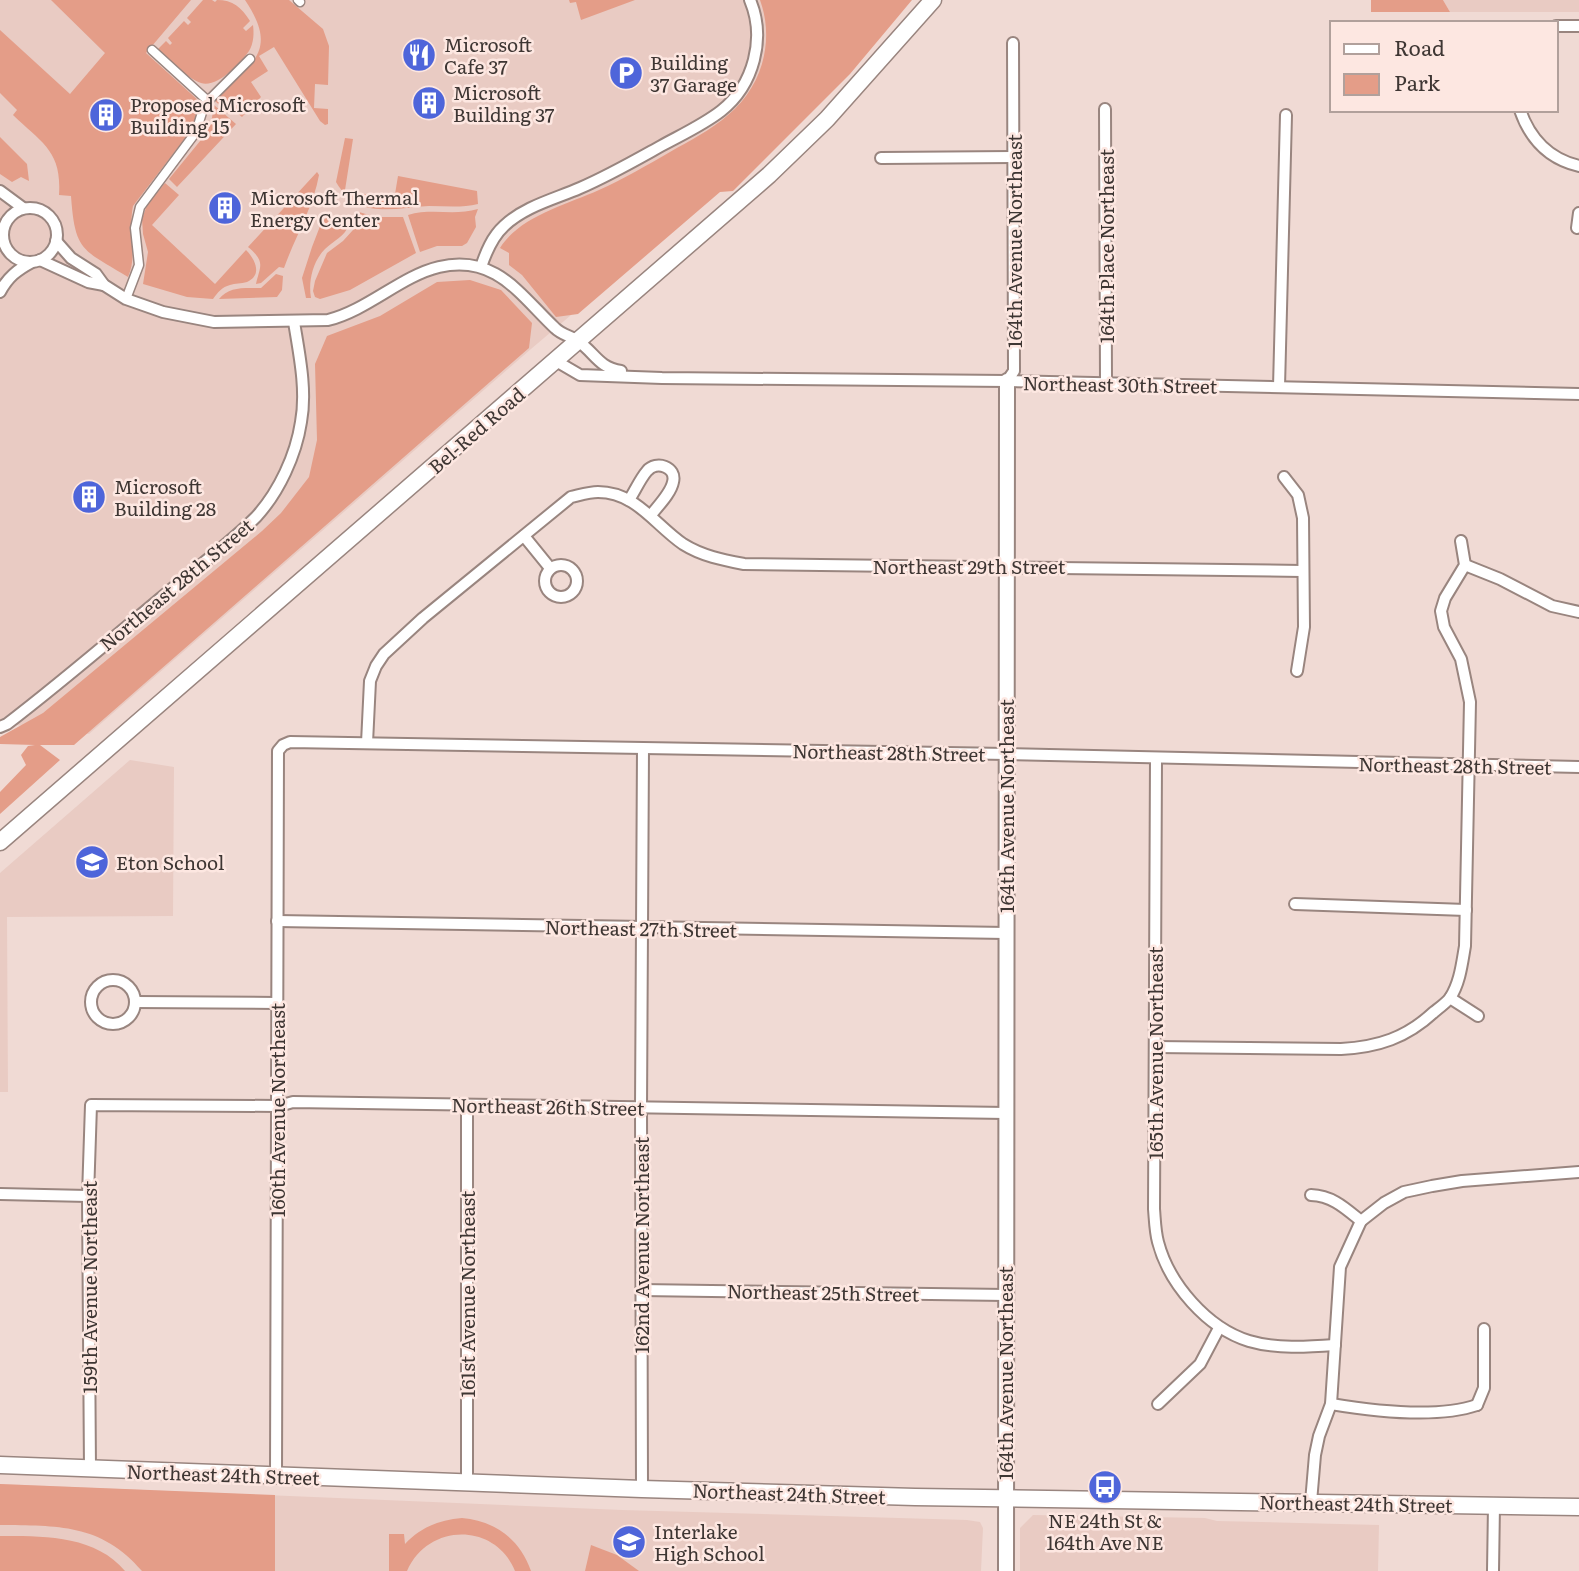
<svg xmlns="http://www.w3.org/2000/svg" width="1579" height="1571" font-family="Literata,serif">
  <rect width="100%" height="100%" fill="#f0dad4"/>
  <g fill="#e9cbc3">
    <path d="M0,0h905l-98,115 -276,234 -442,385 -89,-11z"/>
    <path d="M1443,0h136v12h-129z"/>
    <path d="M130,760l44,7 -1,149 -166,1 1,175h-8v-219z"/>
    <path d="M0,1484l622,26 345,10 13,2 3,6 -2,43h-981z"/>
    <path d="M1033,1515l172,3 12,3 162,4 -1,46h-358v-43z"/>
  </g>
  <g fill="#e49d88">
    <path d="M51,0h140l-45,53 53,48 -6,27 -60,78c-5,24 5,49 -5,71 -46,-28 -53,-25 -57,-81l-12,-1c3,-44 -17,-52 -46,-80l4,-5 -17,-17v-63l70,64 35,-41z"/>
    <path d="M203,0h9l3,2 2,-2c16,0 24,7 33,21l-7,7 3,3 7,-6c1,8 1,18 -4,26 -9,13 -32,37 -48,32 -13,-4 -32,-24 -44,-33l9,-9 4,4 2,-2 -4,-5 16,-17 4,4 3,-3 -4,-4z"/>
    <path d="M245,0h44l34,29 6,17 -1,39 -13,-1 -1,24 14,1v15l-3,1 -5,-4 -46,-74 -15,9 9,15 -17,11 10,15 -19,20 -13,-11 -4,4 -10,-9c36,-38 65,-49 30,-101z"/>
    <path d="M569,0h66l-54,20 -5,-18 -6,1z"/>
    <path d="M760,0h152l-62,74 -117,117 -13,1 -142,122 -22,3 -34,-42 -13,-10v-12l-9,-5c20,-32 66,-43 99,-58 25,-11 48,-25 71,-38 19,-11 41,-22 58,-37 34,-28 47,-74 32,-115z"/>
    <path d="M1371,0h72l7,12h-79z"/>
    <path d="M214,105l22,19 -59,63 -8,-8 36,-44 6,-11z"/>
    <path d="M0,137l27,27 2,17 -8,-4 -9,5 -12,-8z"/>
    <path d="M345,138l8,1 -8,51 49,10 4,-24 79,15 1,13c-16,4 -32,2 -49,2 -36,2 -71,14 -93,-24z"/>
    <path d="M317,172l2,3c-6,33 -24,62 -35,93l-5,-1 -18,16 -5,1c4,-18 10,-22 -8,-37z"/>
    <path d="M165,183l14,12 -27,30 63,59 31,-34c9,9 17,25 1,32 -6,2 -12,1 -17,3 -8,2 -12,7 -17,14l-26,-2 -44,-13 5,-32 -5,-18 -1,-15 5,-14z"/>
    <path d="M478,209l-3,8 1,10 -9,16 -5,3h-25l-17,6 -12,-37c23,-7 47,1 70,-6z"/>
    <path d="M359,212l17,5h27l13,36 -66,37 -30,9 -5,-2 -2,-6 2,-10 12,-28 16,-12 20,-22z"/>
    <path d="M337,216l12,8c-4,13 -15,16 -24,25 -12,12 -17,32 -14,49h-5l-4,-20 10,-31 10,-26 6,-4z"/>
    <path d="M276,274l7,2 -1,14 -5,7 -58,2c10,-13 26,-11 42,-11z"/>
    <path d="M470,280l31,10 31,33 -3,25 -455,397h-34l20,15 -60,54v-22l26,-27 -5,-10 7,-9 7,-1 -35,-1v-7l43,-24 219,-182 19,-18 28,-36 8,-37 -2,-76 12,-28 53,-20 57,-34z"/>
    <path d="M0,1484l275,11v76h-133c-41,-48 -85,-45 -142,-46z"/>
    <path d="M462,1518c33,3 58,21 69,53h-16c-20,-49 -87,-48 -108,0h-18v-37h15l1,10c16,-17 34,-24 57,-26z"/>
    <path d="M0,1536c43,0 95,-1 125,35h-125z"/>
    <path d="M591,1545l26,10 22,16h-54z"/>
  </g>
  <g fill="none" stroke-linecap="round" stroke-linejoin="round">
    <g stroke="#99857f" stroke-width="11">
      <g id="pedestrian">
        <path d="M298,0l2,2"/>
        <path d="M208,101l42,-42"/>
        <path d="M126,299l13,-34 -4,-37 5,-21 56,-75 8,-26 4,-5 -56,-51"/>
      </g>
    </g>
    <g stroke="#99857f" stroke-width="14">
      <g id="minor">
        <path d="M1556,26h23"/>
        <path d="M1105,109l1,274"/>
        <path d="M1520,110c10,29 29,49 59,56"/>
        <path d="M881,158l132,-1"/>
        <path d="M0,191l23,17"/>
        <circle cx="30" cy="235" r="27"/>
        <path d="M1577,228l2,-15"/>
        <path d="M56,241l15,17 25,16 8,11 22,14 37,13 51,10 114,-2c40,-10 73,-44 111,-53 57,-13 81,28 116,61 7,7 16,8 23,13 18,13 20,26 43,30"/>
        <path d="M40,260l48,22 16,3"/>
        <path d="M481,267c5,-15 11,-30 23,-41 21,-20 51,-27 76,-38 28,-12 54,-27 81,-42 20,-11 42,-21 60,-35 33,-26 45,-73 29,-111"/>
        <path d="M0,292c8,-15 17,-22 32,-30"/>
        <path d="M556,361l24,14 82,3 345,3 572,13"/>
        <path d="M1007,381l7,-10 -1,-328"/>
        <path d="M1279,387l7,-272"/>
        <path d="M1284,477l14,18 5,23 1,109 -7,44"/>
        <path d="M629,500c6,-9 11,-21 18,-29 9,-11 30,-4 26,11 -2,11 -15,24 -22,33"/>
        <path d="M524,536l26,32"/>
        <circle cx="561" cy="581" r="16"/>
        <path d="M1465,565l35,14 52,27 27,6"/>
        <path d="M0,727l7,-3c55,-42 107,-87 160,-131 29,-25 62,-49 89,-76 23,-25 40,-62 45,-95 6,-32 -2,-69 -7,-100"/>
        <path d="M367,743l3,-62 6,-15 8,-12 39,-36 148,-121c9,-2 18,-5 27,-5 38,0 57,33 85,52 19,12 40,16 61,20l558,7"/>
        <path d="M1156,758l-2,451c1,11 1,22 4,33 11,42 49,86 91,99 27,8 58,6 86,4"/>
        <path d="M1295,904l171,6"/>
        <path d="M277,921l729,12"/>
        <circle cx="113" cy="1002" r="22"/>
        <path d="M1450,998l28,18"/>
        <path d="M135,1002l142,1"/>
        <path d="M1155,1047l186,2c37,-2 65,-11 93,-37 5,-4 12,-9 16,-14 10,-15 12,-35 15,-52l5,-244 -9,-43 -17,-32 -3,-16 4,-13 20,-33 -4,-24"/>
        <path d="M0,1194l88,2"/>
        <path d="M1311,1195c22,1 34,13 50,26l23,-18 20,-11 28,-6 30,-5 117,-9"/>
        <path d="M641,1290l365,5"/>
        <path d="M1158,1404l42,-40 19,-36"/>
        <path d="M1331,1404c42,7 105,15 146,1"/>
        <path d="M1477,1405l7,-17v-59"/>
        <path d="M90,1469l-2,-273 3,-91 188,1 14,-4 713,11"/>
        <path d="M276,1476l2,-725 5,-6 7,-3 717,12 572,13"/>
        <path d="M467,1482v-377"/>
        <path d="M642,1489l-1,-381 2,-359"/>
        <path d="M1311,1502l4,-47 4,-19 12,-32 9,-137 21,-46"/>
        <path d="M1493,1571l1,-66"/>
      </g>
    </g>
    <g stroke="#99857f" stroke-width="18">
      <path id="tertiary" d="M1006,1571l1,-1190"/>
    </g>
    <g stroke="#99857f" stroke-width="19">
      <g id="secondary">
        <path d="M0,842l769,-667 58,-56 106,-119"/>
        <path d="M0,1465l642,24 273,8 664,10"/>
      </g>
    </g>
    <use href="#pedestrian" stroke="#fff" stroke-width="8"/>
    <use href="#minor" stroke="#fff" stroke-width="10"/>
    <use href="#tertiary" stroke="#fff" stroke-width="14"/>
    <use href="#secondary" stroke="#fff" stroke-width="16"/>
  </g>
  <defs>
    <g id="restaurant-disc" transform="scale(1.75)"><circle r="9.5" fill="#4e65da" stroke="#fde7e1"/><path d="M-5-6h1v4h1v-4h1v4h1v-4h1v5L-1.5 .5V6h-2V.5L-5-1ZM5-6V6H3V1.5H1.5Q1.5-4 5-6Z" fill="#fff"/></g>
    <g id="parking-disc" transform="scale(1.75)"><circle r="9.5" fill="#4e65da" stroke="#fde7e1"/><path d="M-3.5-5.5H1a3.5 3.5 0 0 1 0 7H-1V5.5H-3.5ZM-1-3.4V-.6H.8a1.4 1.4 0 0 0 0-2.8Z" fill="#fff"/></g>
    <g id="building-disc" transform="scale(1.75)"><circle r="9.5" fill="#4e65da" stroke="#fde7e1"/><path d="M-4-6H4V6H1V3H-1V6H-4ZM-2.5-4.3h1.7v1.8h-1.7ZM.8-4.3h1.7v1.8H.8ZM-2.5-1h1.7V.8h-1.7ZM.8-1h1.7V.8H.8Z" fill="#fff"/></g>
    <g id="school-disc" transform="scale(1.75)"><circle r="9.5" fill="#4e65da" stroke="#fde7e1"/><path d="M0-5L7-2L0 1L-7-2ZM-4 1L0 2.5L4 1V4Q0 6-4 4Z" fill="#fff"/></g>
    <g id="bus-disc" transform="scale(1.75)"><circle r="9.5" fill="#4e65da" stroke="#fde7e1"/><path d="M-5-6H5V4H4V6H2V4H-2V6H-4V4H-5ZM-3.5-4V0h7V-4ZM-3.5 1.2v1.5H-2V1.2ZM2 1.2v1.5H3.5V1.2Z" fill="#fff"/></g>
  </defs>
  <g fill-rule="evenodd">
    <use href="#restaurant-disc" x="419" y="55"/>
    <use href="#parking-disc" x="626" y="73"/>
    <use href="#building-disc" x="429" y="103"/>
    <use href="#building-disc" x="106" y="115"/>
    <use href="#building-disc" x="225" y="208"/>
    <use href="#building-disc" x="89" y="497"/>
    <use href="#school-disc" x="92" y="862"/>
    <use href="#bus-disc" x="1105" y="1487"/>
    <use href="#school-disc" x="629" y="1542"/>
  </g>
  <g text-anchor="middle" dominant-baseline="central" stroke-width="5" stroke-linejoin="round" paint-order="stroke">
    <g font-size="19" fill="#3e3633" stroke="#fde7e1" text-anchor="start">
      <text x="444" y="44">Microsoft<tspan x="444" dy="22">Cafe 37</tspan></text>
      <text x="650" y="62">Building<tspan x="650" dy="22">37 Garage</tspan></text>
      <text x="453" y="92">Microsoft<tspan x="453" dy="22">Building 37</tspan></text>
      <text x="130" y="104">Proposed Microsoft<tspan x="130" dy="22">Building 15</tspan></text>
      <text x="250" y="197">Microsoft Thermal<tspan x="250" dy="22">Energy Center</tspan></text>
      <text x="114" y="486">Microsoft<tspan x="114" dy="22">Building 28</tspan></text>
      <text x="116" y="862">Eton School</text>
      <text x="1105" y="1520" text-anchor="middle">NE 24th St &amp;<tspan x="1105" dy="22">164th Ave NE</tspan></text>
      <text x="654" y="1531">Interlake<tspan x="654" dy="22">High School</tspan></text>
    </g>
    <g font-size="19" fill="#3e3633" stroke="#fde7e1">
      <text transform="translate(1014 241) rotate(-90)">164th Avenue Northeast</text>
      <text transform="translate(1106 246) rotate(-90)">164th Place Northeast</text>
      <text transform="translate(1120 384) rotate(1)">Northeast 30th Street</text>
      <text transform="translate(476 430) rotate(-41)">Bel-Red Road</text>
      <text x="969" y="566">Northeast 29th Street</text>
      <text transform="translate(176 584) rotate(-40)">Northeast 28th Street</text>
      <text transform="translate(889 752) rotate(1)">Northeast 28th Street</text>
      <text transform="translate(1455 765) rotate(1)">Northeast 28th Street</text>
      <text transform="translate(1006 806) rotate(-90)">164th Avenue Northeast</text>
      <text transform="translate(641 928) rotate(1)">Northeast 27th Street</text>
      <text transform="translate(1155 1053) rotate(-90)">165th Avenue Northeast</text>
      <text transform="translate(548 1106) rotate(1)">Northeast 26th Street</text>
      <text transform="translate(277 1110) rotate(-90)">160th Avenue Northeast</text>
      <text transform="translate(641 1245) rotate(-90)">162nd Avenue Northeast</text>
      <text transform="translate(89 1287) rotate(-90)">159th Avenue Northeast</text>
      <text transform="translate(823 1292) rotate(1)">Northeast 25th Street</text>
      <text transform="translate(467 1294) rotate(-90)">161st Avenue Northeast</text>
      <text transform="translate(1005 1373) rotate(-90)">164th Avenue Northeast</text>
      <text transform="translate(223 1474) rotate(2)">Northeast 24th Street</text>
      <text transform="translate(789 1493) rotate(2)">Northeast 24th Street</text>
      <text transform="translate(1356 1503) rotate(1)">Northeast 24th Street</text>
    </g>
  </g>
  <rect x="1330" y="21" width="228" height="91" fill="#fde7e1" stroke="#b1a09b" stroke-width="2"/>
  <rect x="1344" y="44" width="35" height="10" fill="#ffffff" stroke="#b1a09b" stroke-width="2"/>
  <text x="1394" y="56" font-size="21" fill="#3e3633">Road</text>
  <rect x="1344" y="74" width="35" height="21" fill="#e49d88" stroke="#b1a09b" stroke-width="2"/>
  <text x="1394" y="91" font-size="21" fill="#3e3633">Park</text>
</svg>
